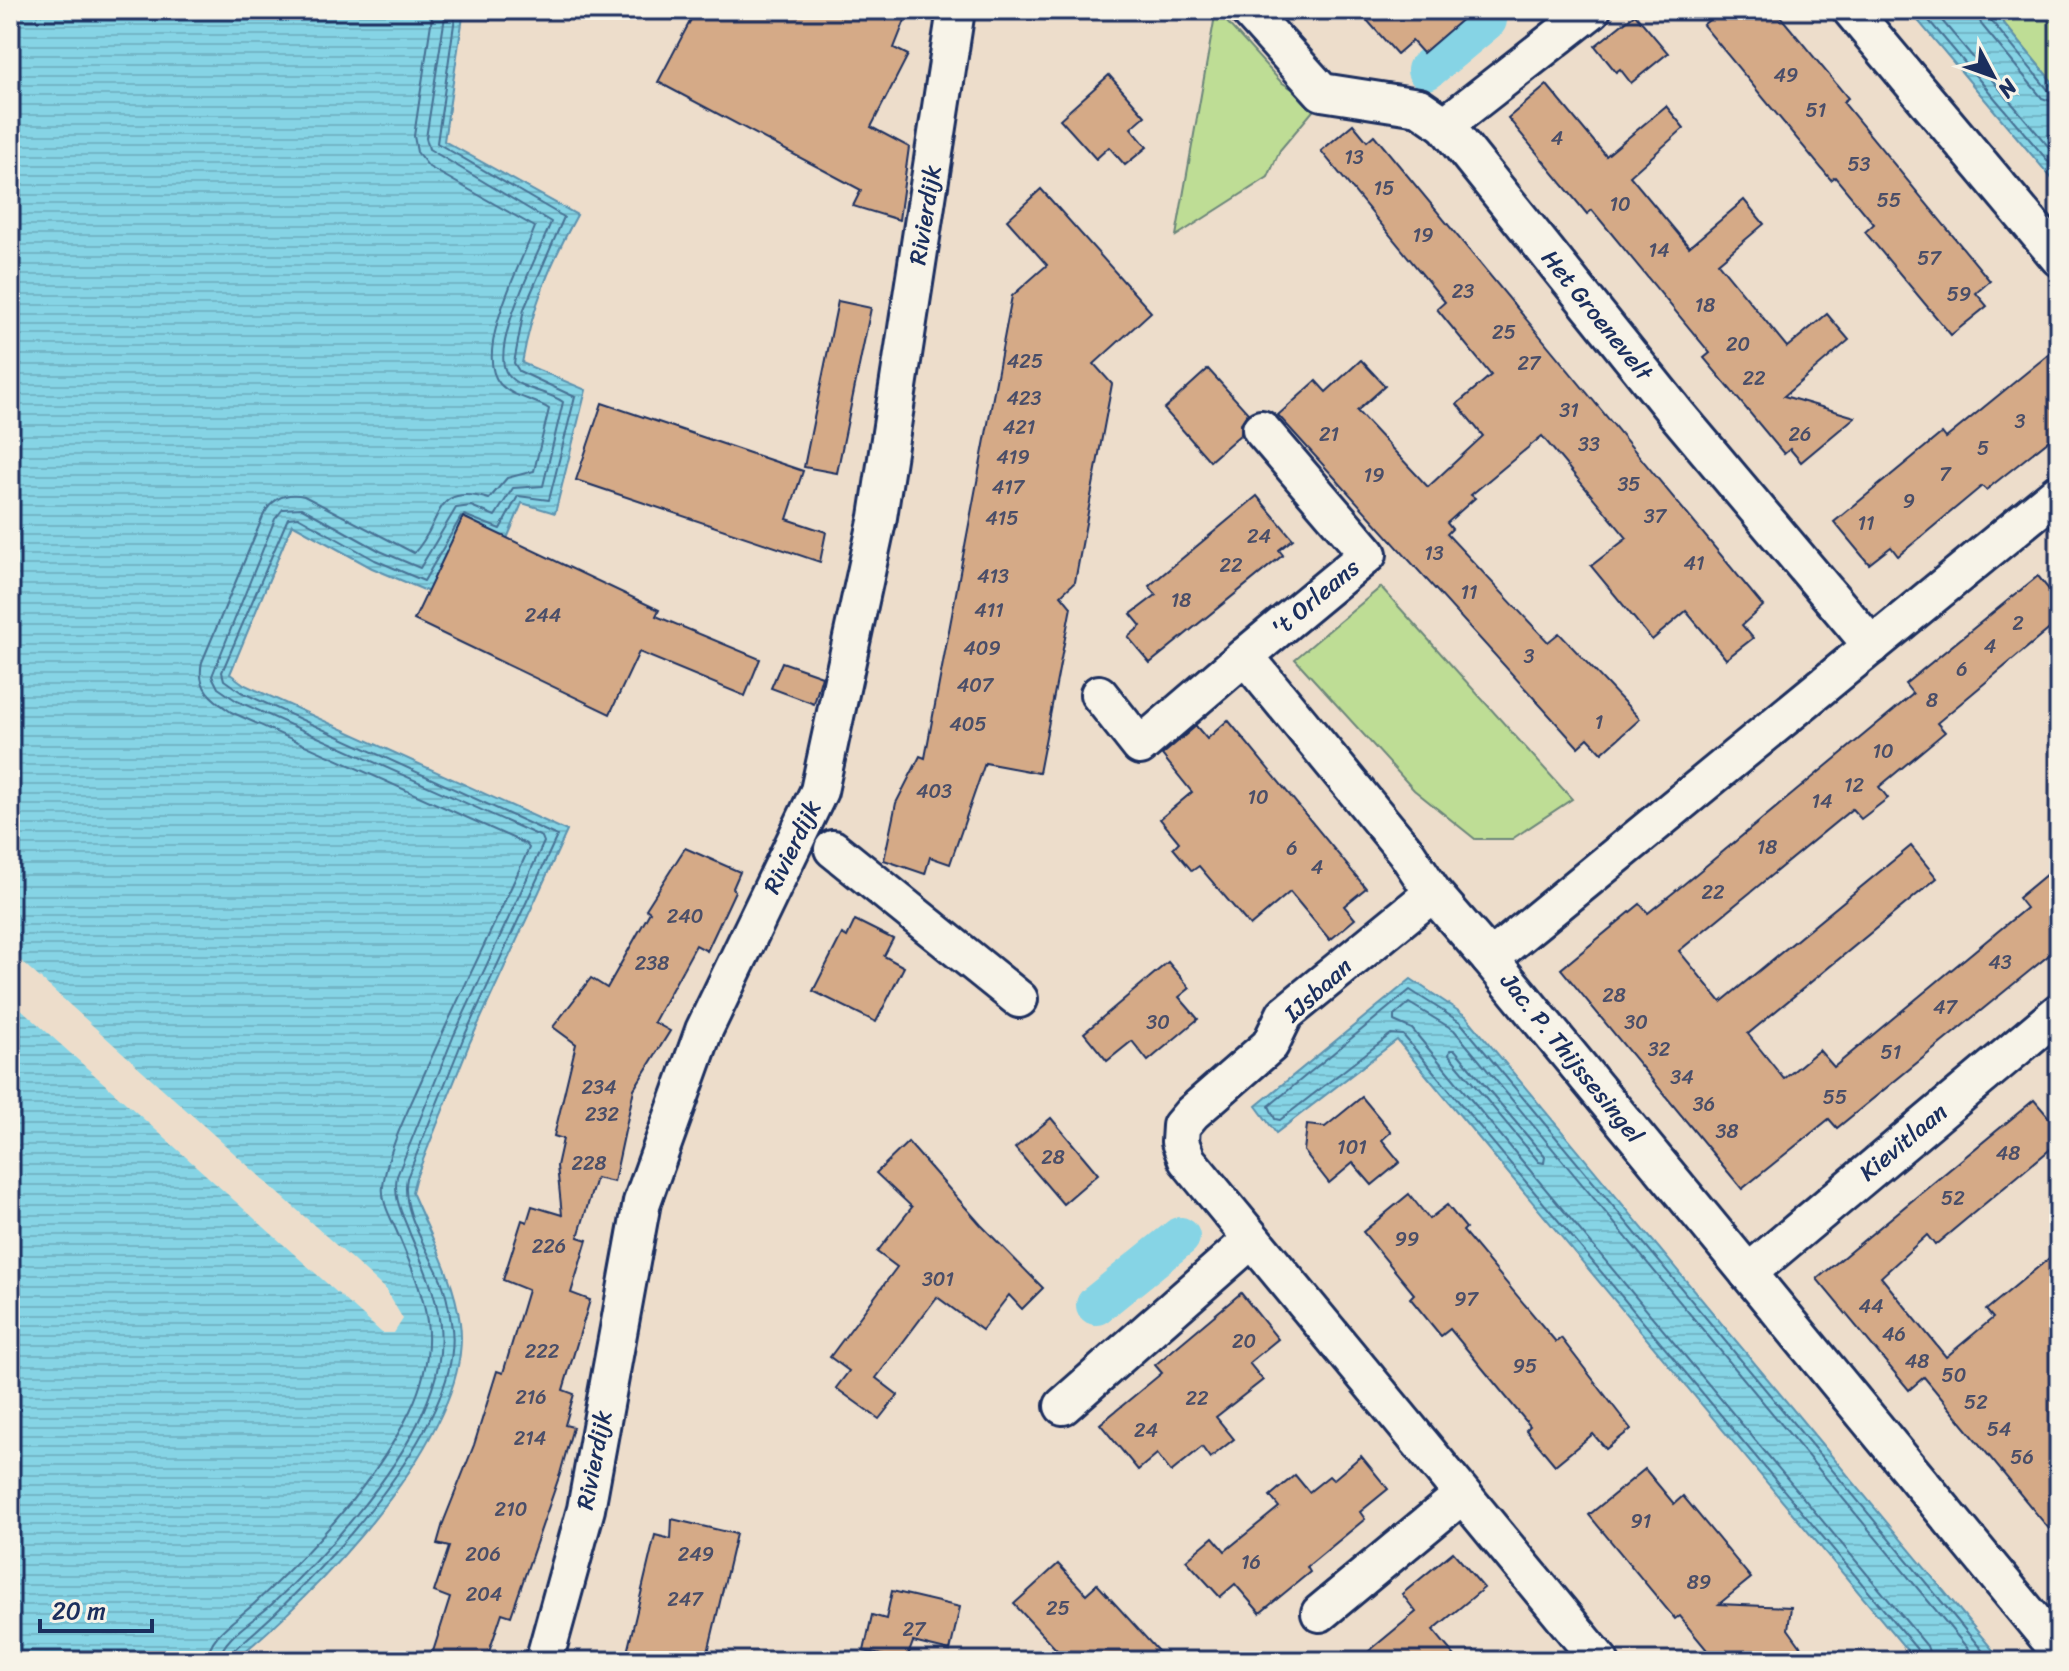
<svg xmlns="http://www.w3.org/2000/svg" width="2069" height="1671" font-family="Sriracha,sans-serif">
  <defs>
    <pattern id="water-rules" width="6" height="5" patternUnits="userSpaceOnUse" patternTransform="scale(2)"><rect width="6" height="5" fill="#86d4e5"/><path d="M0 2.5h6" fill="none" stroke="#73b6c7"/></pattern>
  </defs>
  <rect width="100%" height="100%" fill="#edddcb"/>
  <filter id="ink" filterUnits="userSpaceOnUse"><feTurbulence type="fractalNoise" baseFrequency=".0125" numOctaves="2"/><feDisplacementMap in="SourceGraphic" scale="16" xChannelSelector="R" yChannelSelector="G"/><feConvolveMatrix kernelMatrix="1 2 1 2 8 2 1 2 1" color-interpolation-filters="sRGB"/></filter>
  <g filter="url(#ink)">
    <g fill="#bedd95" stroke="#6c867a" stroke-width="2">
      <path d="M1216,10l65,72 37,23 -38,45 -12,27 -92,59z"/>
      <path d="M1993,10h51l15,18v62z"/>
      <path d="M1381,587l191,212 -60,40h-37l-61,-49 -119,-131z"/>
    </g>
    <g fill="url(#water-rules)" stroke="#5b92af" stroke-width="2">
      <path d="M10,10h454l-20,131 133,74c-27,49 -45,93 -55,148l64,27 -31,123 -33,-10 -16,38 -77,51 -57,-24 -80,-44 -62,150 15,11 322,146 -97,211 -55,138 -3,12c18,43 42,85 48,131 15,109 -148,276 -227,338h-223z"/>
      <path d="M1909,10h84l66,80v97z"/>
      <path d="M1411,979l55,37 536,645h-86l-519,-621 -121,93 -20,-27z"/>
    </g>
    <path fill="#edddcb" d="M10,951l376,339 17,29 -9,14h-12l-372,-334z"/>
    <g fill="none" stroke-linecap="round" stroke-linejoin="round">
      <g stroke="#467194" stroke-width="2">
        <path d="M456,10l-19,133 127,74 -40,92 -10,54 5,8 56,26 -26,103 -31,-4 -18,33 -36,-14"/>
        <path d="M1920,10l139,164"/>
        <path d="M1933,10l126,149"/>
        <path d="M1977,10l4,14 61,74 17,6"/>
        <path d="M1987,10l2,8 60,73 10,3"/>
        <path d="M1450,1050h5l90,107 -1,6 -5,-1 -90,-107z"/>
        <path d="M207,1661c1,-27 30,-41 48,-58 56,-52 122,-123 155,-192 34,-72 15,-112 -13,-179 -6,-14 -16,-30 -14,-46 5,-37 24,-73 39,-107 34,-78 73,-154 107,-231l-3,-4 -295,-132c-19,-13 -35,-24 -29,-50l62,-148c9,-16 22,-22 40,-18l110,57c30,-31 17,-71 75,-54l18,-21 27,-7 15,-62c-14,-10 -36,-11 -49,-25 -28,-31 23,-124 35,-157l-106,-60 -12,-15 -3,-16 19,-126"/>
        <path d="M219,1661c1,-22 37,-42 52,-56 51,-47 123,-127 151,-191 33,-73 18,-111 -12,-180 -8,-21 -17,-36 -13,-58l57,-141 90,-193 -2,-5 -305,-136 -19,-13 -6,-12 63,-157 8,-10 19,-1 78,43 40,17 36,-60 15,-2 24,10 18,-28 30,-2 20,-84c-15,-11 -43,-12 -55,-27 -21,-26 33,-125 43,-153l-122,-73 -3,-11 20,-128"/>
        <path d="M229,1661l2,-9c73,-59 240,-229 220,-330 -2,-14 -5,-29 -10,-42 -12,-29 -41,-70 -34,-102l56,-139 94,-203 -316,-144 -17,-12 -2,-8 66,-154 10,-1 77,43 49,21 37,-64"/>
        <path d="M1922,1661l-2,-8 -517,-618 -12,-1 -111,86 -5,-1 -6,-13 141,-116 50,32 531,639"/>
        <path d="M1932,1661l-5,-15 -515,-617 -18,-8v-5l15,-13 45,27 524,631"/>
      </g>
      <g stroke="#86d4e5" stroke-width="40">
        <path d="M1427,70l60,-50 -8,-10"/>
        <path d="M1096,1305l84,-68"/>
      </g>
    </g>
    <g fill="#d5aa87" stroke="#1b2f5e" stroke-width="2">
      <path d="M696,10h213l-15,38 14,7 -37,72 38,20 -10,73 -46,-14 8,-16 -203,-108z"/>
      <path d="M1358,10h115l-50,43 -11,-12 -15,13z"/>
      <path d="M1721,10h54l73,88 -5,4 147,179 -14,12 11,13 -36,29 -86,-103 9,-8 -39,-47 -4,3 -128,-155z"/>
      <path d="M1635,14l33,39 -37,30 -11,-14 -4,3 -21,-26z"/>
      <path d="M1109,75l36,41 -14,12 16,19 -22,18 -16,-18 -13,12 -36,-40z"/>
      <path d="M1547,85l59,71 60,-50 18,22 -54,48 59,71 55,-47 20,24 -46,39 69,84 40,-33 22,26 -65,56 71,21 -54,45 -11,-13 -6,5 -80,-96 6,-5 -118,-143 -5,4 -79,-96z"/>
      <path d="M1353,124l14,17 7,-6 389,471 -21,19 11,13 -27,21 -40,-48 -34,29 -61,-74 36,-28 -85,-102 -71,59 4,3 -28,25 5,6 -5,5 101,108 11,-9 81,86 -38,34 -14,-15 -10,9 -300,-332 38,-34 10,11 35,-32 24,26 -28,25 71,76 55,-51 -26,-32 34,-29 -54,-66 8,-7 -124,-151z"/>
      <path d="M1041,189l110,123 -57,52 18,20 -37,198 -14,13 10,12 -32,166 -54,-10 -35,101 -20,-7 -5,17 -41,-14 12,-57 24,-47 5,2 87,-462 35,-31 -40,-45z"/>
      <path d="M838,301l33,7 -34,165 -33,-6z"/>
      <path d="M2059,346v86l-73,58 -4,-4 -84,70 -7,-9 -22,17 -35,-42 108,-89 4,5z"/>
      <path d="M1208,369l40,44 -7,10v11l-31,27 -46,-52z"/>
      <path d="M602,403l201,68 -16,48 39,13 -6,30 -244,-82z"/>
      <path d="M1257,496l36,43 -14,11 4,5 -133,108 -22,-26 13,-11 -10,-12 25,-19 -7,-9z"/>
      <path d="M463,517l196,93 -3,6 104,43 -15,37 -106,-44 -29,62 -196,-94z"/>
      <path d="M2038,576l21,26v19l-122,102 8,9 -66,55 9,11 -27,21 -9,-10 -173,142 42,51 190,-156 26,32 -189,156 36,45 35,-29 15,17 192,-159 -8,-10 41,-34v83l-222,181 -8,-9 -87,70 -181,-220 79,-65 8,9 36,-29 229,-190 -8,-10z"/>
      <path d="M782,662l40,14 -8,28 -43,-16z"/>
      <path d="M1228,720l138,168 -22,18 11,13 -25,21 -40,-48 -40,34 -51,-60 -7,5 -19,-23 6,-6 -19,-23 32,-27 -30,-37 34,-29 11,13z"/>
      <path d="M685,848l55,24 -7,16 2,3 -28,60 -11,-6 -42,77 16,9 -36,58 -20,93 -18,-4 -18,59 9,3 -16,53 19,7 -27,90 11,4 -9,31 8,2 -13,47 -49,142 -9,-3 -16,48h-56l20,-63 -16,-6 15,-45 -12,-3 6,-21 31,-78 23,-74 6,2 25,-83 -25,-10 19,-60 5,2 5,-16 30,9 -5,-49 6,-27 -9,-3 22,-92 -23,-17 38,-49 16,10 43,-76 -4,-3z"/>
      <path d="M855,920l38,19 -9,17 20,11 -28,55 -63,-31 29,-57 5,3z"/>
      <path d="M1168,962l22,26 -11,9 19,22 -50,42 -16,-20 -25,20 -23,-28z"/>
      <path d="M1362,1097l29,35 -9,8 18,22 -28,23 -19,-22 -24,20 -25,-32 3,-26 18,2z"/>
      <path d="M2034,1100l25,29v13l-124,103 -8,-10 -46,42 65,80 47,-39 -7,-8 73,-60v291l-135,-164 -15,13 -92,-111z"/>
      <path d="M1051,1118l47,56 -35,30 -48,-56z"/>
      <path d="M908,1142l73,83 62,63 -21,21 -13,-14 -27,35 -45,-33 -61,81 22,17 -19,24 -43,-31 13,-17 -19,-14 67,-90 -20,-15 35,-45 -36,-34z"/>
      <path d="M1409,1194l20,25 18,-14 19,23 -3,3 93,111 5,-4 70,91 -25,20 -13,-15 -38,31 -29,-35 4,-4 -80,-97 -9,7 -31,-38 4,-4 -51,-62z"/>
      <path d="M1241,1293l37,46 -29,24 14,17 -47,37 18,22 -24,19 -8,-11 -31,25 -14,-18 -19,16 -38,-46 62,-51 -7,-8z"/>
      <path d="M1361,1456l27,33 -28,23 5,7 -58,48 3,5 -50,41 -25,-29 -15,13 -34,-37 27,-23 12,14 54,-44 -9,-11 25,-21 14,17 20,-16 4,4z"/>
      <path d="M1645,1469l29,35 9,-8 68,82 -32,26 72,3 -3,22 23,32h-95l-37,-45 -4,3 -86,-104z"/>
      <path d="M672,1519l64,15 -30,127h-81l30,-126 16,4z"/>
      <path d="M1453,1552l31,36 -51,42 26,31h-102l59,-49 -14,-18z"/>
      <path d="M1058,1564l28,30 11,-10 70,77h-100l-53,-57z"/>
      <path d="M892,1591l68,16 -10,44 -37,-9 -7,19 -42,-10 8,-36 14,4z"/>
    </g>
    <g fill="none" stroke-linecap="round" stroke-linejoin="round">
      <g stroke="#1b2f5e" stroke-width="42">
        <g id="minor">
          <path d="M1248,10l74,82 97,15 26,18"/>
          <path d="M1592,10l-147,115 230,287 197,234"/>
          <path d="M1851,10l208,248"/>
          <path d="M1261,429l107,125 -123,102 161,196 27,41"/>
          <path d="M2059,492l-569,467 569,692"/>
          <path d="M1099,694l41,52 105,-90"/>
          <path d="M833,849l186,150"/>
          <path d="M1490,959l-57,-66 -148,121 -15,31 -78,68 -11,13 -1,16 7,18 413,501"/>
          <path d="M1748,1273l311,-261"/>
          <path d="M1063,1406l188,-166"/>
          <path d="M1320,1613l141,-117"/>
          <path d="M544,1661l42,-152 56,-307 62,-172 115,-239 59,-274 78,-507"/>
        </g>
      </g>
      <use href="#minor" stroke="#f7f3e8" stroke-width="36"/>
    </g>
  </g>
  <g text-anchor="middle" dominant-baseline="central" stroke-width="6" stroke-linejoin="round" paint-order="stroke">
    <g font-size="20" fill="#4a4e68">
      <text x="1786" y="75">49</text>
      <text x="1816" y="110">51</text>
      <text x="1557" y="138">4</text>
      <text x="1354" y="157">13</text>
      <text x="1859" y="164">53</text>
      <text x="1384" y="188">15</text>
      <text x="1889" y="200">55</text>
      <text x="1620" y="204">10</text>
      <text x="1423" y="235">19</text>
      <text x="1659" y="250">14</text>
      <text x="1929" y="258">57</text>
      <text x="1463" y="291">23</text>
      <text x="1959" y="294">59</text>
      <text x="1705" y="305">18</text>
      <text x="1504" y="332">25</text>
      <text x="1738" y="344">20</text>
      <text x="1025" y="361">425</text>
      <text x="1529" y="363">27</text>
      <text x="1754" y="378">22</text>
      <text x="1024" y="398">423</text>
      <text x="1569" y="410">31</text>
      <text x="2020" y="421">3</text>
      <text x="1019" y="427">421</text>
      <text x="1329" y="434">21</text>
      <text x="1800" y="434">26</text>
      <text x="1589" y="444">33</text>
      <text x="1983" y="448">5</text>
      <text x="1013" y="457">419</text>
      <text x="1945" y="474">7</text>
      <text x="1374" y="475">19</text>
      <text x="1629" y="484">35</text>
      <text x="1008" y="487">417</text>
      <text x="1909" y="501">9</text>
      <text x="1655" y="516">37</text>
      <text x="1002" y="518">415</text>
      <text x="1866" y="523">11</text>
      <text x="1259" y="536">24</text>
      <text x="1434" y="553">13</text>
      <text x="1694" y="563">41</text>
      <text x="1231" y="565">22</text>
      <text x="993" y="576">413</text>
      <text x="1469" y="592">11</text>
      <text x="1181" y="600">18</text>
      <text x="989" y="610">411</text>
      <text x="543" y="615">244</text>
      <text x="2018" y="623">2</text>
      <text x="1990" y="646">4</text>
      <text x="982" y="648">409</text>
      <text x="1529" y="656">3</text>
      <text x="1962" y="669">6</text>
      <text x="975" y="685">407</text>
      <text x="1932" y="700">8</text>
      <text x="1599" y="722">1</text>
      <text x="968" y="724">405</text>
      <text x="1883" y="751">10</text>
      <text x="1854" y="785">12</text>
      <text x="934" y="791">403</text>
      <text x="1258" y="797">10</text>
      <text x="1822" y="801">14</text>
      <text x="1767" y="847">18</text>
      <text x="1292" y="848">6</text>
      <text x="1317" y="867">4</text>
      <text x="1713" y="892">22</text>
      <text x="685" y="916">240</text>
      <text x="2000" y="962">43</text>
      <text x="652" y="963">238</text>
      <text x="1614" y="995">28</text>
      <text x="1945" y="1007">47</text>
      <text x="1158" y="1022">30</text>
      <text x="1636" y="1022">30</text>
      <text x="1659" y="1049">32</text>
      <text x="1891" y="1052">51</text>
      <text x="1682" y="1077">34</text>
      <text x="599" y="1087">234</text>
      <text x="1835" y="1097">55</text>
      <text x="1704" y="1104">36</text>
      <text x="602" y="1114">232</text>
      <text x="1727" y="1131">38</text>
      <text x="1352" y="1147">101</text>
      <text x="2008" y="1153">48</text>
      <text x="1053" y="1157">28</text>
      <text x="589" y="1163">228</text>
      <text x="1953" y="1198">52</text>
      <text x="1407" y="1239">99</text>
      <text x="549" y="1246">226</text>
      <text x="938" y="1279">301</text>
      <text x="1466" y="1299">97</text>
      <text x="1871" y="1306">44</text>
      <text x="1894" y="1334">46</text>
      <text x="1244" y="1341">20</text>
      <text x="542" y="1351">222</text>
      <text x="1917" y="1361">48</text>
      <text x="1525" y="1366">95</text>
      <text x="1954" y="1375">50</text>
      <text x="531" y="1397">216</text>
      <text x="1197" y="1398">22</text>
      <text x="1976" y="1402">52</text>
      <text x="1999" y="1429">54</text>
      <text x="1146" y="1430">24</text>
      <text x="530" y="1438">214</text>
      <text x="2022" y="1457">56</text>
      <text x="511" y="1509">210</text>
      <text x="1641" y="1521">91</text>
      <text x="483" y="1554">206</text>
      <text x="696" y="1554">249</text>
      <text x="1251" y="1562">16</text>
      <text x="1699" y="1582">89</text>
      <text x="484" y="1594">204</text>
      <text x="685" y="1599">247</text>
      <text x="1058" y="1608">25</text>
      <text x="914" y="1629">27</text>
    </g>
    <g font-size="24" fill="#1b2f5e" stroke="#f7f3e8">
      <text transform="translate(925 215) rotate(-81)">Rivierdijk</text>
      <text transform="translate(1597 315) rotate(51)">Het Groenevelt</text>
      <text transform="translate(1315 598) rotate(-40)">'t Orleans</text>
      <text transform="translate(792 847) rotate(-64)">Rivierdijk</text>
      <text transform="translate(1318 990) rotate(-42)">IJsbaan</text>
      <text transform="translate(1572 1058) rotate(51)">Jac. P. Thijssesingel</text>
      <text transform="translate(1903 1142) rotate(-40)">Kievitlaan</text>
      <text transform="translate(594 1460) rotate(-79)">Rivierdijk</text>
    </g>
  </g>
  <rect width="2069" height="1671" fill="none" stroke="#f7f3e8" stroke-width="40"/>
  <rect x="20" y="20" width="2029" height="1631" fill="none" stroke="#1b2f5e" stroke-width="3" filter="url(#ink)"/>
  <g transform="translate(1993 76) rotate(131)" stroke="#f7f3e8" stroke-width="6" paint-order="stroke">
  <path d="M0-6L14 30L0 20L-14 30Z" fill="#1b2f5e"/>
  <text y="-12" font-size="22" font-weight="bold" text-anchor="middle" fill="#1b2f5e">N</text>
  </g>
  <path d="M40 1619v12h112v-12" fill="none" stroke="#1b2f5e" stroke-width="4"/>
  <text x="52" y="1619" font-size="24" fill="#1b2f5e" stroke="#f7f3e8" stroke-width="6" paint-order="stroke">20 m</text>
</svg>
